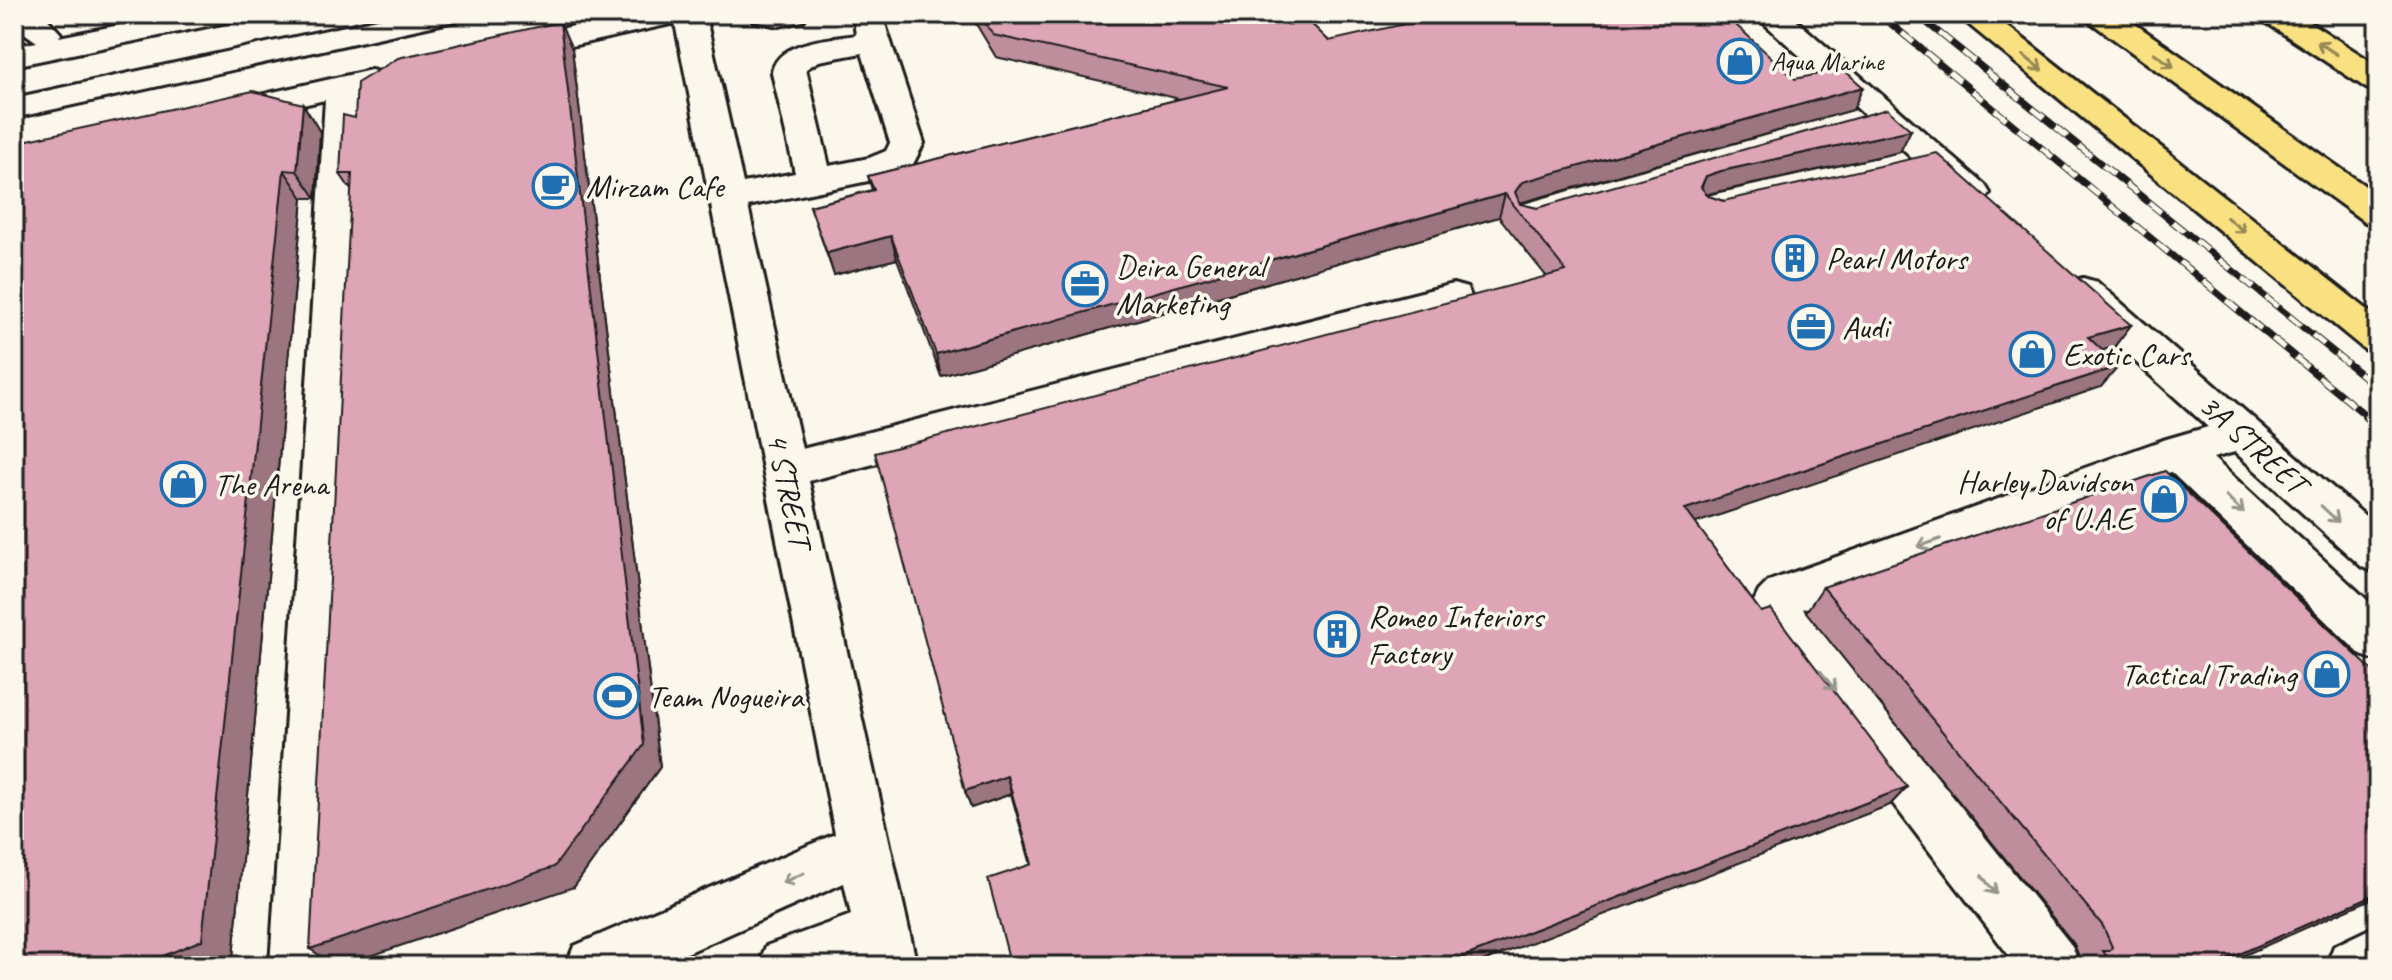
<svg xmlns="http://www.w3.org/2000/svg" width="2392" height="980" font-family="Caveat,sans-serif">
  <rect width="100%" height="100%" fill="#fbf7ec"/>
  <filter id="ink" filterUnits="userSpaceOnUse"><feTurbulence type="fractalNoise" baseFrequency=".0125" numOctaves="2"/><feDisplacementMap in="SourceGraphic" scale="16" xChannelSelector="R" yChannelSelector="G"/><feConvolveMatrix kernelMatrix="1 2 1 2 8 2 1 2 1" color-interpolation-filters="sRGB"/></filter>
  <g filter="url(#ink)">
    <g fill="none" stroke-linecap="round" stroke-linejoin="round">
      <g stroke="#1c1c1c" stroke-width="6">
        <g id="minor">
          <path d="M14,14l31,2 16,18 -2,3 116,-23h63l-5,7 -11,2 -208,43v-20l23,-4 -23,-16z"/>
          <path d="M401,14h60l-5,7 -11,2 -431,95v-20z"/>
          <path d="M628,14h77l38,169 52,-10 -23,-100c5,-33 59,-34 84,-38l-3,-21h32l-1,7 40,122 -12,23 -34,13 -130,27 54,243 651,-165 14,4 5,10 -5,10 -14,4 -644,169 108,485h-159l8,-20 85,-31 -7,-32 -186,83h-92l8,-20 261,-112 -160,-811 -167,37 -11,-3 -5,-7 5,-7zM862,53l28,90 -4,8 -17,7 -40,8 -23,-97 13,-8z"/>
          <path d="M748,14h60l-5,7 -24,5 -26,-5z"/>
          <path d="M1754,14h35l196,171 5,8 -5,8 -13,4 -13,-4z"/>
          <path d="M371,70l12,3 5,7 -5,7 -24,6 -33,873h-56l55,-866 -98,22 -12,-3 -5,-7 5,-7z"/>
          <path d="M2083,278l14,4 281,245v46l-16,-6 -127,-115 -22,6 165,152v51l-17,-6 -190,-183 -368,137 269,337 8,20h-63l-254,-333 -11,-28 7,-14 10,-10 394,-141 45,-13 -139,-125 -5,-10 5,-10z"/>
          <path d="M2378,925v41h-52l8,-20z"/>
        </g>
      </g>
      <g stroke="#1c1c1c" stroke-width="6">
        <g id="highway">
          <path d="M1956,14h36l386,304v35l-14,-4z"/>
          <path d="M2084,14h37l257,181v30l-13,-3 -276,-201z"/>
          <path d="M2259,14h38l81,52v25l-12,-3 -102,-67z"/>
        </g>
      </g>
      <use href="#minor" fill="#fbf7ec" fill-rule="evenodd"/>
      <use href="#highway" fill="#f9e181" fill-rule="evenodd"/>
      <g stroke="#1c1c1c" stroke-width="7">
        <g id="rail-far1">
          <path d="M1879,14l490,404"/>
          <path d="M1916,14l462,374"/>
        </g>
      </g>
      <g stroke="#1c1c1c" stroke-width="10">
        <path id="rail" d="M2366,416l12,10"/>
      </g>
      <use href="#rail-far1" stroke="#fbf7ec" stroke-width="5" stroke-dasharray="15" stroke-linecap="butt"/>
      <use href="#rail" stroke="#fbf7ec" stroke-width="7" stroke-dasharray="20" stroke-linecap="butt"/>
    </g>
    <g fill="#be8e9d" stroke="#1c1c1c" stroke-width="2">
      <path d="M970,14h331l28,27 466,38 58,31 -333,94 17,4 363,-56 -193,43 1,1 423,129 -17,22 -12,3 -1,37 -406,136 66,89 146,175 -17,18 -420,161h-459l20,-101 -20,-71 -40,14 -6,-17 581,-515 -47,-59 -558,159 -44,-117 -63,16 -24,-69 62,-16 -4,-14 312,-77 -184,-42z"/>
      <path d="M572,49l88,718 -86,120 -223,-697 -11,-16 15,-56z"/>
      <path d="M303,104l17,28 -4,66h-13l-70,760 -18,8h-201z"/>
      <path d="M1823,587l397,379h-141l3,-2 -8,-20 -268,-332z"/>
    </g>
    <g fill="#9b747f" stroke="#1c1c1c" stroke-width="2">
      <path d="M560,22l12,27 88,718 -86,120 -233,79h-5l-26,-17z"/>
      <path d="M1863,87l-10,23 -337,94 -1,-12 7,-10z"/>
      <path d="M303,104l17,28 -4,66 -19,-27z"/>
      <path d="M1911,130l-11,22 -188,41 -15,5 -5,12 14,-34 15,-5z"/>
      <path d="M284,170l19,28 -70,760 -18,8h-60z"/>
      <path d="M1505,194l-6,23 -558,159 -5,-22z"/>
      <path d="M891,236l6,23 -63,16 -7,-22z"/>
      <path d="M2131,325l-17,22 -43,12 17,-22z"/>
      <path d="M2119,366l-18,21 -426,143 10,-21z"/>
      <path d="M1007,776l4,18 -40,14 -6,-17z"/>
      <path d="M1907,787l-17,18 -420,161h-31z"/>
      <path d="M2378,893v3l-158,70h-8z"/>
    </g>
    <g fill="#dda5b6" stroke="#1c1c1c" stroke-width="2">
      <path d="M980,14h321l28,27 120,-27h275l71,65 48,-10 20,18 -341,95 -7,10 5,12 17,4 350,-99 24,21 -190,41 -15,5 -5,11 7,9 15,5 214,-48 194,172 -43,12 31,29 -434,143 76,103 10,-3 136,178 -468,179h-428l-23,-87 44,-15 -25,-88 -42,15 -90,-338 691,-182 -61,-77 -569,160 -45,-118 -64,17 -17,-47 64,-16 -6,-14 360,-89 -235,-52z"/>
      <path d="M560,22l84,723 -90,122 -244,82 42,-775h-12l3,-59 12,3 2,-35 41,-25z"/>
      <path d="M253,91l50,13 -6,67 -13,-1 -82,770 -46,19 -1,7h-141v-823z"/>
      <path d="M2165,471l213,205v217l-166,73h-98l-11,-15h6l3,-4 -9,-21 -280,-339z"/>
    </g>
    <defs><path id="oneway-shaft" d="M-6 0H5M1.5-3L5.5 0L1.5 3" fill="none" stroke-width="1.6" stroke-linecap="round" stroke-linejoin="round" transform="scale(2)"/></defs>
    <g stroke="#968854">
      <use href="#oneway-shaft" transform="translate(2327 48) rotate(-147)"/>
      <use href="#oneway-shaft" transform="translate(2164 60) rotate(36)"/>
      <use href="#oneway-shaft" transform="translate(2033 63) rotate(39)"/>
      <use href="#oneway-shaft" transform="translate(2236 225) rotate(39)"/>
    </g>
    <g stroke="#97948e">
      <use href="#oneway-shaft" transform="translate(2235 505) rotate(43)"/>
      <use href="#oneway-shaft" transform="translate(2330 514) rotate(43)"/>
      <use href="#oneway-shaft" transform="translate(1929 543) rotate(160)"/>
      <use href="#oneway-shaft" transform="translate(1828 681) rotate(52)"/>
      <use href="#oneway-shaft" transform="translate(793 878) rotate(156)"/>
      <use href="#oneway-shaft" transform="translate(1989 885) rotate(52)"/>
    </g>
  </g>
  <defs>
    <g id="shop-ring" transform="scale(2.3)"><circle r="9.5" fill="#fbf7ec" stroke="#1f6fb2" stroke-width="1.5"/><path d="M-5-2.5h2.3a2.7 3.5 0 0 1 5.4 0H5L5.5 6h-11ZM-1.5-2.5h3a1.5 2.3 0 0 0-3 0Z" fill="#1f6fb2"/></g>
    <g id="cafe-ring" transform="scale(2.3)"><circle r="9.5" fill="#fbf7ec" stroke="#1f6fb2" stroke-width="1.5"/><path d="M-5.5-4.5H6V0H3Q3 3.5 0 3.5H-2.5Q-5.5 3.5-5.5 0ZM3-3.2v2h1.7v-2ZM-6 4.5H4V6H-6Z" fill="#1f6fb2"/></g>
    <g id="building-ring" transform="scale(2.3)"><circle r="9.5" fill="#fbf7ec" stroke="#1f6fb2" stroke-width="1.5"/><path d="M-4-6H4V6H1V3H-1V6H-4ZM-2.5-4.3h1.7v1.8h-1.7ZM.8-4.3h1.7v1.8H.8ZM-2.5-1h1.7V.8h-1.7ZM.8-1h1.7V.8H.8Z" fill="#1f6fb2"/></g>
    <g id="office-ring" transform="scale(2.3)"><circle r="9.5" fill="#fbf7ec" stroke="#1f6fb2" stroke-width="1.5"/><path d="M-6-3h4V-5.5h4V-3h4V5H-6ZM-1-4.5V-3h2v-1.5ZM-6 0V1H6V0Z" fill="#1f6fb2"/></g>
    <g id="stadium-ring" transform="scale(2.3)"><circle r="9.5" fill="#fbf7ec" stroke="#1f6fb2" stroke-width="1.5"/><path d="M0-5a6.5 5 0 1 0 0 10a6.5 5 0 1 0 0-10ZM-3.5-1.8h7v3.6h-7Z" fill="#1f6fb2"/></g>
  </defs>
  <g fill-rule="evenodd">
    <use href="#shop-ring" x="1740" y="61"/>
    <use href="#cafe-ring" x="555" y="186"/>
    <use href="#building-ring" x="1795" y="258"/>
    <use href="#office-ring" x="1085" y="284"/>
    <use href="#office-ring" x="1811" y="327"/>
    <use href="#shop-ring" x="2032" y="354"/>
    <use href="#shop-ring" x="183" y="484"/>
    <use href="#shop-ring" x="2164" y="499"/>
    <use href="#building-ring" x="1337" y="634"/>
    <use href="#shop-ring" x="2327" y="674"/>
    <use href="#stadium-ring" x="617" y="696"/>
  </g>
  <g text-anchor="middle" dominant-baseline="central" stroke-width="7" stroke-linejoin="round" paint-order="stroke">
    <g font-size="26" fill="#1c1c1c" stroke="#fbf7ec" text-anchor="start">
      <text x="1771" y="61">Aqua Marine</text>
    </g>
    <g font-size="32" fill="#1c1c1c" stroke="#fbf7ec" text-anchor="start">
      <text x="586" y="186">Mirzam Cafe</text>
      <text x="1826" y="258">Pearl Motors</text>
      <text x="1116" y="266">Deira General<tspan x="1116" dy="37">Marketing</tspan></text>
      <text x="1842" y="327">Audi</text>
      <text x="2063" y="354">Exotic Cars</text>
      <text x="2133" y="481" text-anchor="end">Harley Davidson<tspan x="2133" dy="37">of U.A.E</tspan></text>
      <text x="214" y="484">The Arena</text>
      <text x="1368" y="616">Romeo Interiors<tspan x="1368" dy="37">Factory</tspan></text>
      <text x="2296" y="674" text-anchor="end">Tactical Trading</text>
      <text x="648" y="696">Team Nogueira</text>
    </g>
    <g font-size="32" fill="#1c1c1c" stroke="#fbf7ec">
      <text transform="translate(2253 444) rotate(42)">3A STREET</text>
      <text transform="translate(789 490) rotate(78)">4 STREET</text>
    </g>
  </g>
  <rect width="2392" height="980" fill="none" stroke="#fbf7ec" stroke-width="48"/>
  <rect x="24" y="24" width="2344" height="932" fill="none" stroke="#1c1c1c" stroke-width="3" filter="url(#ink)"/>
</svg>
